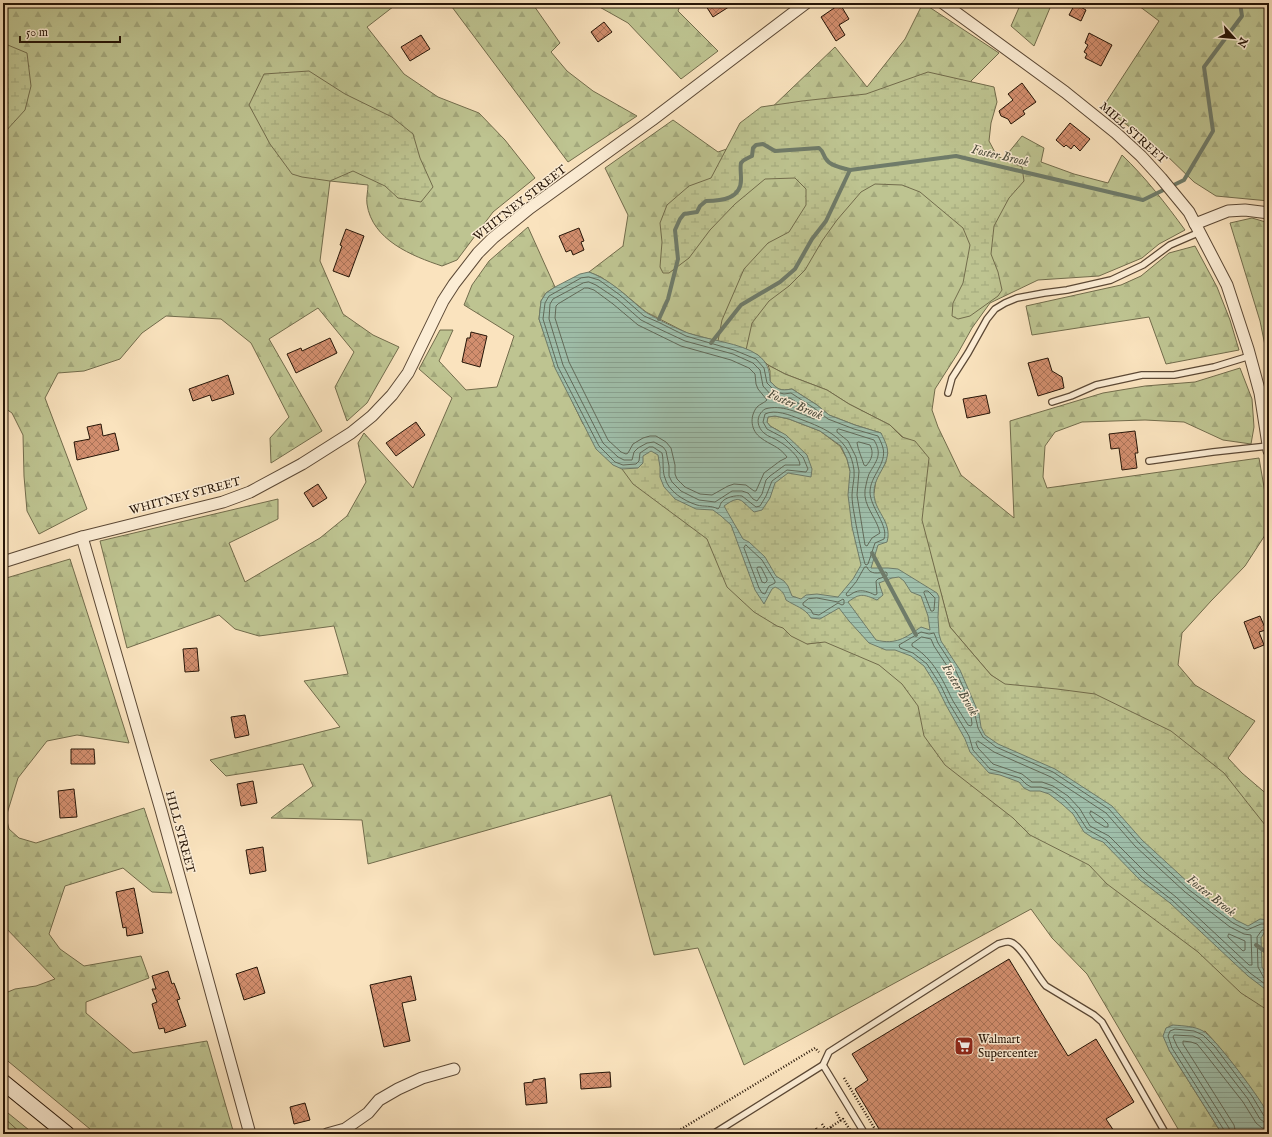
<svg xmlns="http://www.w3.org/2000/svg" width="1272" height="1137" font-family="'IM FELL English',serif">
  <defs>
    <pattern id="forest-firs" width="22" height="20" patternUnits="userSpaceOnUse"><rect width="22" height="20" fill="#bec491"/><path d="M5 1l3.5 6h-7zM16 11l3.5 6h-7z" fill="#a3a87c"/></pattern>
    <pattern id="wetland-marsh" width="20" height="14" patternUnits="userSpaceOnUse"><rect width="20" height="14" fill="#bec491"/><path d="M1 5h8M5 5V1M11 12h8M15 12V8" fill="none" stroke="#a3a87c"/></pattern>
    <pattern id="water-rules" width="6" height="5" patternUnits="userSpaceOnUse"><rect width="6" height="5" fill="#9fbfab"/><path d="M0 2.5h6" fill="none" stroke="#89a392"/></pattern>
    <pattern id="building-cross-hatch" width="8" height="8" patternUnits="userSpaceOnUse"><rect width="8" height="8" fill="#d28e6e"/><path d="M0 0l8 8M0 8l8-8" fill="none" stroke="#aa7358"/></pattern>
  </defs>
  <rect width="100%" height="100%" fill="#fae3be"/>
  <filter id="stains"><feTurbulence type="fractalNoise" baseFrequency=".005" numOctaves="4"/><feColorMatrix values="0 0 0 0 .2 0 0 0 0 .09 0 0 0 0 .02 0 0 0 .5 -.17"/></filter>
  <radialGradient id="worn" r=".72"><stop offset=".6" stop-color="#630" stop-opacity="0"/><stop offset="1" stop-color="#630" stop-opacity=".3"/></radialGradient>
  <g fill="url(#forest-firs)" stroke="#726c4c">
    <path d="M3,3h395l-31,24 37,47 34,23 41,16 26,27 30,38 -42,34 -36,48 -15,6c-30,-10 -70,-26 -75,-62 -1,-6 1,-13 1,-19l-38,-4 -10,80 23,53 30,21 26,12 -32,56 -20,18 -12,-34 19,-35 -36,-44 -49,31 53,92 -51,32 -1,-25 19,-21 -38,-74 -30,-24 -55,-3 -24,17 -22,26 -36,12 -26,2 -13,25 42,111 -48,25 -12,-23 -3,-35 -1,-41 -11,-22 -9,-6z"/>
    <path d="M449,3h83l28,40 -9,9 16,19 26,20 44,25 -69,46z"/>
    <path d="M590,3h91l-3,8 40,40 -37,28 -53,-56 -32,-18z"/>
    <path d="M923,3l76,50 -28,28 23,102 15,-31 13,-16 22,12 -3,14 33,12 34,9 14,-28c24,23 44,49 63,75l-26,14 -17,14 -43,18 -61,4 -48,23 -18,25 -14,25 -23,36 -3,21 6,17 23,48 53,43 -4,-97 93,-28 42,-7 50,-4 45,-14 12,31 2,28 -3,17 -28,-4 -39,-18 -39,-2 -63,2 -27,10 -10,14 -2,31 4,11 212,-30 10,58v13l-24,37 -34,35 -29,32 -4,32 17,20 60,36 -27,37 14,15 27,23v124l-256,-230 -22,-15 -41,-48 -34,-125 -10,-62 -16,-15 -41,-21 -22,-14 -42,-16 -17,-9 -10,-10 -22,-9 -49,-13 -41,-21 -24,-20 -21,-15 -12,-5 34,-26 5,-31 -23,-47 68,-48 45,32 26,-9 22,-30 69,-66 32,40 38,-48z"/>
    <path d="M1021,3h31l-18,43 -23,-20z"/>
    <path d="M1135,3h134v198l-53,-5 -22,-14 -31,-30 -60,-45 56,-86z"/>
    <path d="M1252,218l17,5v142l-9,-44 -30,-98z"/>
    <path d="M528,227l27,60 -9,6 -5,8 -2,18 6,17 28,67 10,21 60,39 164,181 26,-4h23l413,352v124c-19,-30 -40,-59 -64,-85l-36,19 53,84h-41l-94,-160 -35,-36 -21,-29 -287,156 -46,-117 -44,7 -43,-160 -243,69 -6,-44 -91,-2 42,-32 -10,-22 -77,12 -16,-16 130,-33 -36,-46 44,-7 -14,-48 -75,10 -24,-7 -16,-14 -92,33 -27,-107 178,-42v20l-49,24 16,39 75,-44 27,-22 19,-34 -8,-39 6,-10 49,55 39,-90 -33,-29 21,-39h13l-14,31 27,29 31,-3 17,-51 -50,-31 8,-20 17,-24z"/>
    <path d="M1195,246l22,41 13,33 9,30 -73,14 -17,-47 -117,18 -6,-29 95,-21 20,-9 28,-23z"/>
    <path d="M70,559l59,184 -52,-8 -30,6 -29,37 -12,39 3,12 10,9 17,5 108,-35 28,85 -20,-1 -29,-24 -58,18 -16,48 11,15 24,17 57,-10 8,22 -63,24v11l47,40 74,-12 27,93h-138l-93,-77v-63l12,-5 21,-3 19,-7 -52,-54v-346z"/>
    <path d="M3,1109l31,25h-15l-16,-16z"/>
  </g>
  <g fill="url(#wetland-marsh)" stroke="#726c4c">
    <path d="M3,43l24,10 4,33 -6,24 -20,22h-2z"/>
    <path d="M309,71l36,23 47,23 21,17 7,24 13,29 -12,15 -23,-4 -13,-12 -32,-15 -23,10 -28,-4 -10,-3 -22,-30 -21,-39 15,-31z"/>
    <path d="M928,72l66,15 3,15 -6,21 -2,18 8,15 25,11 2,14 -15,17 -15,28 -3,28 7,18 4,18 -4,6 -28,20 -12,3 -6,-3 1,-13 10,-20 7,-38 -7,-17 -43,-36 -18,-7 -27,-1 -14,8 -24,28 -15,21 -17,29 -16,16 -20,15 -17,22 -6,27 -28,-9 4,-21 22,-51 24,-26 21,-11 17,-27v-16l-11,-11 -30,1 -30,25 -25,26 -21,28 -20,15h-6l-3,-6 2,-25 -2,-19 7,-18 22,-19 22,-8 29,-55 21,-16 41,-6 64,-7z"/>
    <path d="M768,365l17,9 42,16 22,14 41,21 12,12 13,4 14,17 -7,62 28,107 41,48 14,9 52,5 38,5 76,37 53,42 45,57v181l-28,-18 -43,-41 -91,-68 -18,-19 -59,-30 -17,-17 -68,-53 -21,-29 -6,-30 -16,-22 -23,-19 -54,-23 -18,2 -16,-8 -8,-8 -6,-2 -23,-14 -27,-25 -20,-48 -74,-55 -11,-15 23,-23 29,-3 50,62 11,-6 7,1 4,5 33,-74 -9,-5 -3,-4 1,-5 7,-1 14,3 31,12 20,15 7,13 3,12 24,22 2,-14 10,-17 -5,-29 -26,-8 -26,-10 -12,-10 -25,-16c-12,2 -14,1 -22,-8v-10z"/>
    <path d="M3,1117l19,17h-19z"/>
  </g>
  <g fill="url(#water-rules)" stroke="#6f7b69" fill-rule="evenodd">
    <path d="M589,272c16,6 29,16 41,27 5,4 11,10 17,14 10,6 30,16 41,20 20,7 53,10 70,22 9,7 12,15 12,26 8,9 10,10 22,8l25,16 12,10 26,10 26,8c2,4 5,10 6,14 4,17 -13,28 -13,45 -1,19 19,29 13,50l-9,3 -7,23h17l10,1 39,24 2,4 -1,20 1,17 2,7 19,29 19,44 2,13 4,8 13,9 57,25 57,37 30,34 49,45 45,35 12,6 12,-7 9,1v14l-5,-1 -3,5 1,29 7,11v14l-21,-16 -78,-73 -30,-23 -37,-38 -10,-4 -9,-6 -11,-18 -11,-10 -13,-10 -9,-3h-10l-6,-3 -5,-6 -19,-7 -11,-2 -19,-21 -5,-13 -19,-34 -9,-18 -13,-21 -13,-10 -16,-6h-9l-17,-7 -20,-22 -10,-13 -19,11 -9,-1c-6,-10 -16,-12 -25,-18 -2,-7 -4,-10 -11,-13l-3,2 -8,15 -9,-14 -24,-65 -10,-9 -8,-6 -17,-1 -21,-10 -11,-12 -4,-10v-10l-2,-12 -7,-4 -8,5v7l-5,5 -16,1 -9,-4 -17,-16 -41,-81 -16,-49 2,-18 5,-8 9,-6 25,-13zM775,416l14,3 31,12 21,15 6,13 3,12 -2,24 4,32 9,38 -8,14 -15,18 -21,-3 -11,1 -5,4 -9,-3 -4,-10 -4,-5 -8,-5 -11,-19 -16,-15 -6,-3 -19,-33c17,-12 16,-6 30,6l8,-2 8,-12 5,-15 13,-10 23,4 1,-8 -5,-14 -21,-20 -16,-9 -3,-4 1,-5zM899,577l5,4 7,11 10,4 7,20 2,14 -9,-3c-16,11 -25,18 -45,13l-28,-38c12,-9 15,-8 29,-2l6,-5 -4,-12 13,-5z"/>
    <path d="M1173,1025c11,1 21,1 30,6 11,5 61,72 66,85 1,5 0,13 0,18h-47l-53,-84 -6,-14 3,-8z"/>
  </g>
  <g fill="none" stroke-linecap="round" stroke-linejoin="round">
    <g stroke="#626a59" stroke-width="1">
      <path d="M589,277l10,3 21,15 24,21 14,6 28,14 48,14 22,9 8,9 3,15 9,9 8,2 7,-1 23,15 14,11 26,10 24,7c2,4 4,8 5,12 4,16 -13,28 -13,44 0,15 19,34 14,47l-9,4 -7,21 -2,1 -1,-1c-5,-17 -8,-34 -11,-51 -1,-6 -2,-12 -2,-18 0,-8 3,-17 2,-25 -4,-31 -27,-41 -54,-51 -10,-4 -25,-10 -35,-5l-2,8 4,7 17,9 19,19 5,12 -2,3 -19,-2 -15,11 -6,15 -6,10 -4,1 -14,-11c-6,-1 -17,1 -21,7 -1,2 -1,4 -3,6 -7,-4 -14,-2 -21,-4 -13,-4 -29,-14 -32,-27 -3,-7 -1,-17 -3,-25l-9,-6h-4l-9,6 -1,8 -3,3 -13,1 -8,-3 -16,-16 -41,-79 -15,-48 2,-16 4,-7 32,-18z"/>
      <path d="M589,282l7,3 21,14 24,21 14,7 30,14 48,13 20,9 7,7 3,16 9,10 5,2h13l26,17v3l-2,1c-15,-6 -33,-15 -49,-10 -9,6 -9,17 -1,24 4,4 11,5 16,9 7,4 20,15 20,23h-15l-15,11 -4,4 -4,14 -5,7 -4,-2 -5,-6 -6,-2h-10l-17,11 -16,-2 -18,-9 -9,-9 -3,-6v-10l-3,-15 -3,-4 -9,-5 -7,1 -9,5 -4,4 -2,8h-8l-6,-3 -15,-14 -40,-78 -14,-46 1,-15 3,-5 30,-16z"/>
      <path d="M585,288h3l6,2 19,14 25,21 43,21 50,14 18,8 6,6 1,10 2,5 9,11c-3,3 -7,4 -10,7 -8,10 -6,24 4,31 9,7 18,8 26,19l-1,1 -6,3 -16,12 -8,18h-2l-8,-6 -12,-1 -6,2 -16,9 -12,-1 -15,-7 -8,-8 -2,-5v-9l-4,-17 -5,-6 -10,-6h-6l-7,2 -10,6 -5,9 -2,1 -5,-2 -13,-12 -39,-78 -14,-44 1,-12 2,-2z"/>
      <path d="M839,429l35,11c9,15 2,21 -5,34 -2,5 -3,11 -4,16 -2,16 12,28 15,43l-8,5 -5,8 -2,-1 -8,-50 2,-24 -3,-14 -8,-16 -11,-9v-2z"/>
      <path d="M859,442l11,3c4,8 2,14 -4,21l-2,-1c-2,-7 -6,-15 -7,-22z"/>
      <path d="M746,545l16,15 13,21v2l-6,3 -4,8 -3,-1 -3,-5 -15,-40z"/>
      <path d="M758,567h3l6,12v2l-2,2 -3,-1 -5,-13z"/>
      <path d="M865,567h2c3,8 11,6 19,5l1,1v3l-9,3 -2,2 1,13 -2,1c-6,-3 -13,-6 -20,-3 -3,1 -5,4 -8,4l-1,-2 10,-12z"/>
      <path d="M925,591h3l7,7 -1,12 -1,1h-2l-7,-18z"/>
      <path d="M817,598l21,4 5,-3 1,1v4l-2,1 -4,-2 -19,12 -6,-1 -2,-4 -8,-5v-2l5,-4z"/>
      <path d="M922,637l9,2 3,7 17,26 20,44 1,8 -1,2 -3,-1c-5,-8 -10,-16 -15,-24 -11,-22 -19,-42 -41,-55v-2z"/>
      <path d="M978,741l16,11 57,25 55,36 29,33 50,46 45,35 14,7 7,1 1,30h-3l-73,-68 -30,-24 -37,-37 -19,-10 -10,-17 -12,-13 -15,-10 -11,-4h-10l-10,-8 -29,-10 -15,-16 -2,-5z"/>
      <path d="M1091,811l11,7 6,6v3h-3l-10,-6 -5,-7z"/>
      <path d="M1269,924h-8l-14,6 -14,-7 -45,-34 -49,-46 -30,-34 -56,-37 -57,-25 -13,-10 -5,-9 -3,-13 -7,-17 -13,-29 -17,-26 -4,-10 -5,1 -8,-2 -22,13 1,3 13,5 14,11 14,22 8,17 20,33 4,14 17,19 30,9 6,6 5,3h10l10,3 14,10 11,12 11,17 19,11 36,37 30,23 78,73 19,14"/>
      <path d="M1269,930h-7l-5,7 1,30 6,11 5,1"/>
      <path d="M1229,934l16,7v9l-2,1 -15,-14v-1z"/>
      <path d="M1225,1134l-1,-4 -52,-82 -4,-12 2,-5 5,-2 19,2 9,4 12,12 37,49 12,20 5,2"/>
      <path d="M1230,1134l-1,-6 -52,-82 -4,-9 1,-2 19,1 7,3 11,12 37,48 12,20 4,3 5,1"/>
      <path d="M1236,1134l-2,-9 -51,-81v-3l8,1 6,2 9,11 37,47 13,21 6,5 7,1"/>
    </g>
    <g stroke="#6f7b69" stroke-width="4">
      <path d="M659,319l9,-20 10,-40 -3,-29 5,-11 4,-5 13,-2 3,-6 6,-5c15,0 36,-2 35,-23 0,-4 -1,-12 0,-15 3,-4 7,-5 11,-7l1,-8 3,-3 7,-1 12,7 44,-3c5,4 4,7 7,11 4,7 16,9 24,11"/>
      <path d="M711,343l30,-38 39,-23 15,-13 17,-30 14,-18 24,-51 106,-14 187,44 41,-20 29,-49 -9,-64 38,-51 -2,-13"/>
      <path d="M872,553l44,82"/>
      <path d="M1256,945l13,9"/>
    </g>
  </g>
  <g fill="url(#building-cross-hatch)" stroke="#261507">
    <path d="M704,3h31l-22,14z"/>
    <path d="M840,4l9,15 -10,6 6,10 -9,6 -15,-24z"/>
    <path d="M1075,4l11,6 -5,11 -12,-6z"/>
    <path d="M604,22l8,10 -14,10 -7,-10z"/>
    <path d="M1089,33l23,12 -11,21 -16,-8 2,-4 -3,-2 4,-7 -3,-2z"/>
    <path d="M421,35l9,14 -20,12 -9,-14z"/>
    <path d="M1022,83l14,19 -13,9 2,3 -14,10 -3,-5 -7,-3 -2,-5 14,-11 -5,-6z"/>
    <path d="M1070,123l20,16 -10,12 -6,-6 -3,4 -5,-4 -2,2 -8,-7z"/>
    <path d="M579,228l5,13 -3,1 3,8 -11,5 -2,-5 -5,2 -7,-16z"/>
    <path d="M346,229l18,7 -15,41 -16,-6 9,-25 -2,-1z"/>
    <path d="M471,332l16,4 -7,31 -18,-5 5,-24h3z"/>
    <path d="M330,338l7,15 -41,20 -9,-19 14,-6 1,3z"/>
    <path d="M1048,358l4,13 10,6 2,11 -26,8 -10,-33z"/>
    <path d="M228,375l6,19 -22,7 -2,-6 -17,6 -4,-12z"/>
    <path d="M986,395l4,18 -23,5 -4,-19z"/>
    <path d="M416,422l9,13 -29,21 -10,-13z"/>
    <path d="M101,424l2,12 12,-3 4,17 -42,10 -3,-18 16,-3 -3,-12z"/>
    <path d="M1135,431l3,22h-3l2,15 -15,2 -3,-22 -8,1 -2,-15z"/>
    <path d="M318,484l9,14 -14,9 -9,-14z"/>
    <path d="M1260,616l6,14 -7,2 5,13 -10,4 -10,-27z"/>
    <path d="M197,648l2,23 -14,1 -2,-23z"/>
    <path d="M245,715l4,20 -14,3 -4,-21z"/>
    <path d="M71,749h23l1,15h-24z"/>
    <path d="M253,781l4,22 -16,3 -4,-22z"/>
    <path d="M74,789l3,28 -17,1 -2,-27z"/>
    <path d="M263,847l3,24 -16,3 -4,-24z"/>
    <path d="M134,888l9,45 -16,3 -1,-9 -3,1 -7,-36z"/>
    <path d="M1009,959l59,97 28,-17 38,63 -28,17 10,15h-234l-27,-45 13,-9 -16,-26z"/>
    <path d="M257,967l8,26 -21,7 -8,-26z"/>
    <path d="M168,971l4,13 2,-1 6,16 -3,1 9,26 -21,7 -1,-5 -5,1 -7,-25 5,-2 -5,-13h4l-4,-13z"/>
    <path d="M411,976l5,24 -14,3 8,38 -26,6 -14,-62z"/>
    <path d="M610,1072l1,15 -30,2 -1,-15z"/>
    <path d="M545,1078l2,25 -21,2 -2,-22 9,-1v-2z"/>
    <path d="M305,1103l5,17 -16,4 -4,-17z"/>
  </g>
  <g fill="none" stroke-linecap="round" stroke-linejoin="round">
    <g stroke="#5b4835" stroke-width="8">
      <g id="service">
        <path d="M948,393l4,-15 16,-25 19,-34 8,-10 10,-6 12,-5 27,-5 23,-3 44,-10 32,-15 27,-20 30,-13"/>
        <path d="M1052,402l19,-6 25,-11 46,-10h32l40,-8 36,-11"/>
        <path d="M1149,461l64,-9 55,-6"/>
        <path d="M823,1065l42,69"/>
        <path d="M713,1134l110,-69 6,-13 169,-108c4,-1 8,-3 12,-2 12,3 26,33 36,44l48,29 8,7 64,112"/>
      </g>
    </g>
    <g stroke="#5b4835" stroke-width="13">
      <g id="minor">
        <path d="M943,3l122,89 51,41 25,23 20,22 28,34 38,73 21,64 12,44 9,58"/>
        <path d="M1195,224l33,-13 17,-1 24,3"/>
        <path d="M82,537l79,273 89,324"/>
        <path d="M3,562l79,-25 141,-35 27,-10 52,-28 49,-31 21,-17 20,-21 16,-22 35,-72 11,-17 24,-31 15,-15 37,-30 122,-88 154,-117"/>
        <path d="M327,1134l18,-5 23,-16 11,-13 19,-11 24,-11 32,-9"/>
      </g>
    </g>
    <g stroke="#261507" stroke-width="17">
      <path id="secondary" d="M3,1082l64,52"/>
    </g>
    <g stroke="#261507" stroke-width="2.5" stroke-dasharray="1 2" stroke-linecap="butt">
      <path d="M844,1078l34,56"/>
      <path d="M836,1112l5,9"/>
      <path d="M822,1124l4,6"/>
      <path d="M831,1127l5,7"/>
      <path d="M816,1128l3,6"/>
      <path d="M673,1134l142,-86 4,4"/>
      <path d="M820,1134l23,-15 7,11"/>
    </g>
    <use href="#service" stroke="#fcedd5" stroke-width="5.5"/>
    <use href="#minor" stroke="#fcedd5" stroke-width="11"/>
    <use href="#secondary" stroke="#fcedd5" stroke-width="15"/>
  </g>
  <defs>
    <g id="supermarket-square" transform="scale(1)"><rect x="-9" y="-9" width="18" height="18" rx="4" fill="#8f2418" stroke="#fcedd5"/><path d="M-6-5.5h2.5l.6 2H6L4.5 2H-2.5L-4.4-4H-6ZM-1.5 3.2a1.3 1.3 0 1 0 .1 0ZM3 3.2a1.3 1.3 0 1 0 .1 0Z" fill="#fff"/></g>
  </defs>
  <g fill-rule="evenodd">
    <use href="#supermarket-square" x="964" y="1046"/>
  </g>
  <g text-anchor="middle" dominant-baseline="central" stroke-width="3" stroke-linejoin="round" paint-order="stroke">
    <g font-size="12" fill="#261507" stroke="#fcedd5">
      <text transform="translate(1133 133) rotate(42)">MILL STREET</text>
      <text transform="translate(520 203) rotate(-38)">WHITNEY STREET</text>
      <text transform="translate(185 496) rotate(-15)">WHITNEY STREET</text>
      <text transform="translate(180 832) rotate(75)">HILL STREET</text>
    </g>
    <g font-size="12" fill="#261507" stroke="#fcedd5" text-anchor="start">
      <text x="978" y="1039">Walmart<tspan x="978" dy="14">Supercenter</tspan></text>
    </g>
    <g font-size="13" font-style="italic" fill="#505040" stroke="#fcedd5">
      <text transform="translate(1000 156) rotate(13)">Foster Brook</text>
      <text transform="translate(795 405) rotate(23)">Foster Brook</text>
      <text transform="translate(960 690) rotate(59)">Foster Brook</text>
      <text transform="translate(1211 896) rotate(38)">Foster Brook</text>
    </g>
  </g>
  <rect width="1272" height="1137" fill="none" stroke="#fae3be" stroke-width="16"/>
  <rect x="4" y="4" width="1264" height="1129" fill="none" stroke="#261507" stroke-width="2"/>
  <rect x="8" y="8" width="1256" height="1121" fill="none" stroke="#261507"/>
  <g transform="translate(1234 38) rotate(117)" stroke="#fcedd5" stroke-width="3" paint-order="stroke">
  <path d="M0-3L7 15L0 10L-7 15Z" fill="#261507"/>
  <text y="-6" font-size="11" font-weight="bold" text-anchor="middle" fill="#261507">N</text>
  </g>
  <path d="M20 36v6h100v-6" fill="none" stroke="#261507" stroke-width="2"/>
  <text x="26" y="36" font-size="12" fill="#261507" stroke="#fcedd5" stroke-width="3" paint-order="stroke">50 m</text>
  <rect width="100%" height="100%" filter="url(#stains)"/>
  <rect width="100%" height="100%" fill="url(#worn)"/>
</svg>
